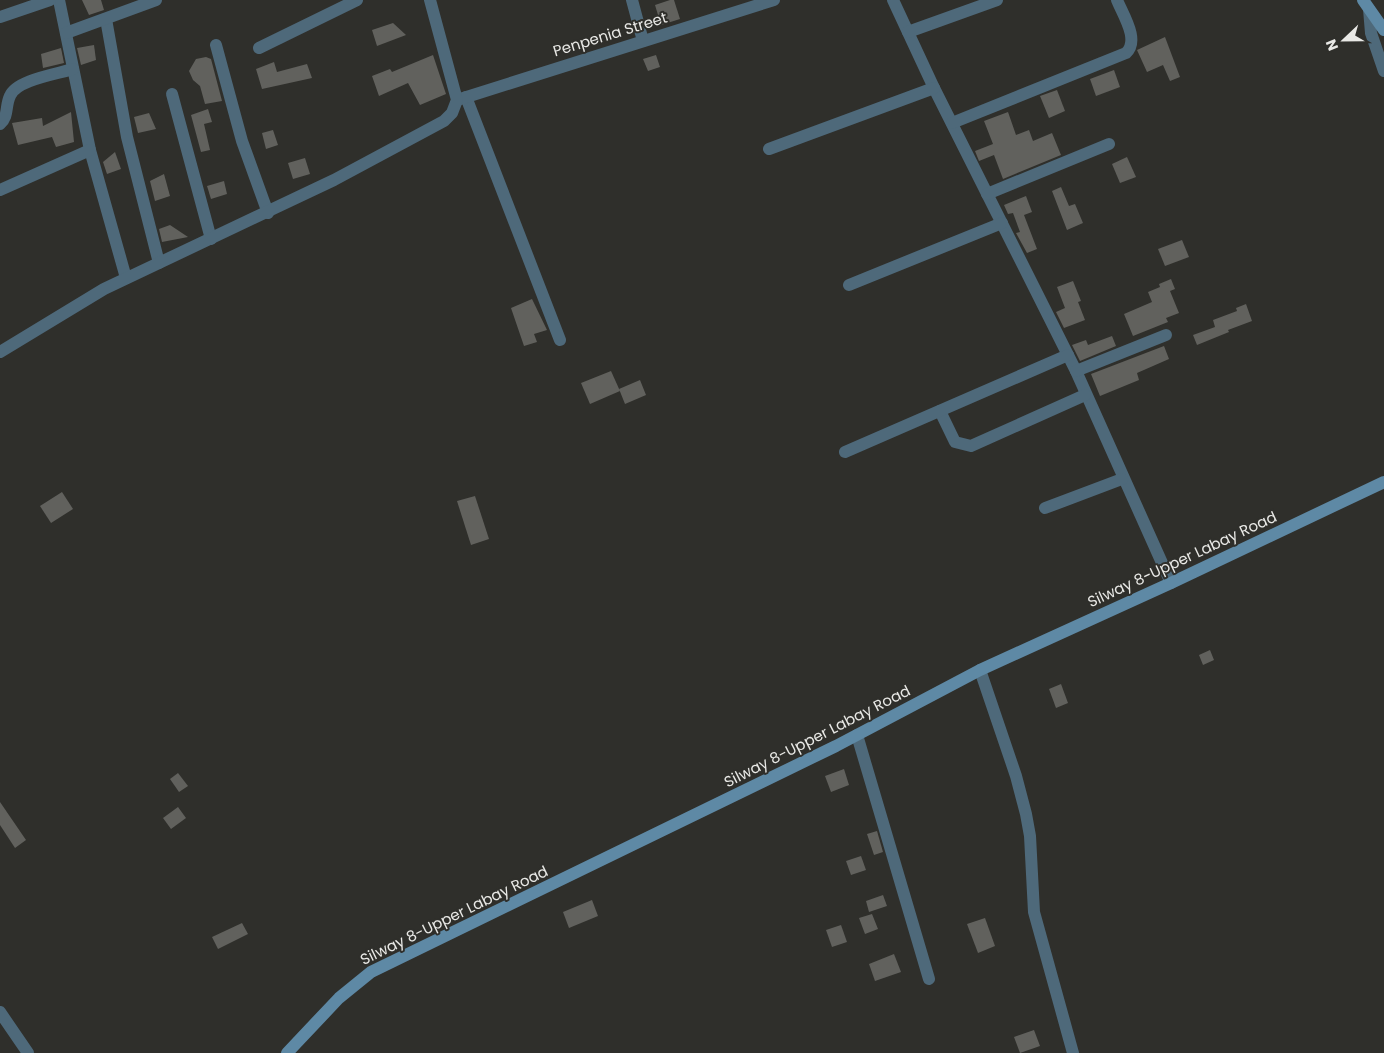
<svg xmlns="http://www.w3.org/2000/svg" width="1384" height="1053" font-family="Poppins,sans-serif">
  <rect width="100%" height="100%" fill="#2f2f2b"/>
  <g fill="#61615d">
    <path d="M82,0h19l3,10 -15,5z"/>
    <path d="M670,0h4l6,19 -19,6 -6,-20z"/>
    <path d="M393,23l13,12 -29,11 -5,-16z"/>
    <path d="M1165,37l15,40 -10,4 -7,-16 -16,7 -10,-22z"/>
    <path d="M94,45l2,15 -15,5 -4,-17z"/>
    <path d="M61,48l3,15 -21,5 -2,-14z"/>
    <path d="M433,55l13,39 -26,11 -12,-22 -29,13 -7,-20 18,-7 2,3z"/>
    <path d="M656,55l4,12 -12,4 -5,-12z"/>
    <path d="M206,57l5,2 11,42 -17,3 -5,-18 -7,-6 -4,-9 7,-12z"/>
    <path d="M274,62l3,10 30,-8 5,14 -50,11 -6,-20z"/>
    <path d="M1114,70l6,17 -24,9 -6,-17z"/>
    <path d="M1057,90l8,21 -16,7 -9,-22z"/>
    <path d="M208,109l4,13 -8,2 6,26 -9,2 -10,-37z"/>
    <path d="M71,112l3,30 -18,5 -4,-10 -34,8 -6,-22 30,-5 1,8z"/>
    <path d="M1008,112l8,23 13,-5 4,11 19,-8 9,22 -58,24 -9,-24 -15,6 -4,-10 18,-7 -9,-23z"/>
    <path d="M149,113l7,16 -18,4 -4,-16z"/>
    <path d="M273,130l5,15 -12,4 -4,-16z"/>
    <path d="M115,152l6,17 -14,5 -4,-12z"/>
    <path d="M1127,157l9,20 -16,6 -8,-19z"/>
    <path d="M305,158l5,16 -17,5 -5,-16z"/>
    <path d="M164,174l6,22 -15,5 -5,-20z"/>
    <path d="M224,181l3,13 -16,5 -4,-13z"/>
    <path d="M1061,187l8,19 6,-2 8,19 -16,7 -15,-39z"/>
    <path d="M1026,196l6,16 -8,3 13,34 -10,4 -11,-20 4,-1 -7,-19 -5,1 -4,-9z"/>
    <path d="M170,225l18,12 -26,5 -3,-13z"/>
    <path d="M1182,240l7,17 -24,9 -7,-17z"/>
    <path d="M1171,279l4,10 -5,2 9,22 -13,5 2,4 -35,14 -9,-22 28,-12 -4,-10 12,-5 -1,-3z"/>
    <path d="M1073,281l8,20 -3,1 7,18 -21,8 -8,-16 9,-4 -8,-21z"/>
    <path d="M532,299l15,31 -13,4 3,8 -13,4 -13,-38z"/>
    <path d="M1246,304l6,17 -24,9 1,2 -32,13 -4,-10 22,-8 -2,-7 24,-9 -1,-3z"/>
    <path d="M1112,336l4,10 -36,15 -8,-16 14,-5 2,5z"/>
    <path d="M1164,346l5,13 -32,14 2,7 -39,16 -9,-22z"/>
    <path d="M611,371l9,20 -30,13 -9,-21z"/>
    <path d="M640,380l6,15 -21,9 -6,-15z"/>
    <path d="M62,492l11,17 -22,14 -11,-17z"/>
    <path d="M475,496l14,43 -18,6 -14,-44z"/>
    <path d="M1210,650l4,10 -11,5 -4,-10z"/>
    <path d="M1061,684l7,19 -12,5 -7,-19z"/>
    <path d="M844,769l5,16 -18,7 -6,-16z"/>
    <path d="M178,773l10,13 -9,6 -9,-13z"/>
    <path d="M0,802l26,38 -11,8 -15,-23z"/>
    <path d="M178,807l8,11 -15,11 -8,-11z"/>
    <path d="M877,831l6,21 -9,3 -7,-21z"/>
    <path d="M861,856l5,14 -15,5 -5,-14z"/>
    <path d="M883,895l4,11 -18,6 -3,-11z"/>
    <path d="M592,900l6,16 -29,12 -6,-16z"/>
    <path d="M872,914l6,15 -13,5 -6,-16z"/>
    <path d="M985,918l10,28 -17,7 -11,-29z"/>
    <path d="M242,923l6,11 -30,15 -6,-12z"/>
    <path d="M841,925l6,17 -15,5 -6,-17z"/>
    <path d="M894,954l7,18 -26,9 -6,-17z"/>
    <path d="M1034,1030l6,16 -20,7 -6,-16z"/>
  </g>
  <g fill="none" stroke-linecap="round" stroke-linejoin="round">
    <g stroke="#4e697a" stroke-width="12">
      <path d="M59,0l31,150 36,128"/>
      <path d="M632,0l11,41"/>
      <path d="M893,0l41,88 142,283 95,212"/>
      <path d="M1369,9l2,24 13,38"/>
      <path d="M0,17l50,-17"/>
      <path d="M106,19l21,118 32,126"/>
      <path d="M908,32l89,-32"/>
      <path d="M66,33l90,-33"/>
      <path d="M216,45l26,96 26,72"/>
      <path d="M259,48l98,-48"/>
      <path d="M172,94l39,145"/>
      <path d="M466,97l94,243"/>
      <path d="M457,100l317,-100"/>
      <path d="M952,123l174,-70c14,-13 -3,-38 -9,-53"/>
      <path d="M0,124c9,-8 5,-18 10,-28 6,-16 47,-22 63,-27"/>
      <path d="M769,149l165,-61"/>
      <path d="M0,190l90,-40"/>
      <path d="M987,194l122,-50"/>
      <path d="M849,285l153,-62"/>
      <path d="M0,352l104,-63 230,-109 110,-59 8,-8 5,-13 -27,-100"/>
      <path d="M1076,371l90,-36"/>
      <path d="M940,411l15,31 16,4 114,-51"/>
      <path d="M845,452l223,-97"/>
      <path d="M1045,508l77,-29"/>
      <path d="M980,670l36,106 10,38 4,22 4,76 39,141"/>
      <path d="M857,735l72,244"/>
      <path d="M0,1012l28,41"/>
    </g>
    <g stroke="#5e89a5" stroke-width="12">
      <path d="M1363,0l21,30"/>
      <path d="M287,1053l52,-55 32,-26 465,-226 144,-76 191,-87 213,-101"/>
    </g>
  </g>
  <g text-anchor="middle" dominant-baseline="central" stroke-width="4" stroke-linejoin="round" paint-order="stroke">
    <g font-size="15" fill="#e9e9e6" stroke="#2f2f2b">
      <text transform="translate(610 34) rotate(-17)">Penpenia Street</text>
      <text transform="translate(1182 559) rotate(-25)">Silway 8-Upper Labay Road</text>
      <text transform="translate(817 736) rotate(-27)">Silway 8-Upper Labay Road</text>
      <text transform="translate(454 915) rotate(-26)">Silway 8-Upper Labay Road</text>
    </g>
  </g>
  <g transform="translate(1344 40) rotate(248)" stroke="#2f2f2b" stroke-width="4" paint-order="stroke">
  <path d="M0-4L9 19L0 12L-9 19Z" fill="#e9e9e6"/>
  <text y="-8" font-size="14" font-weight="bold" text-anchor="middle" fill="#e9e9e6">N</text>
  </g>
</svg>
